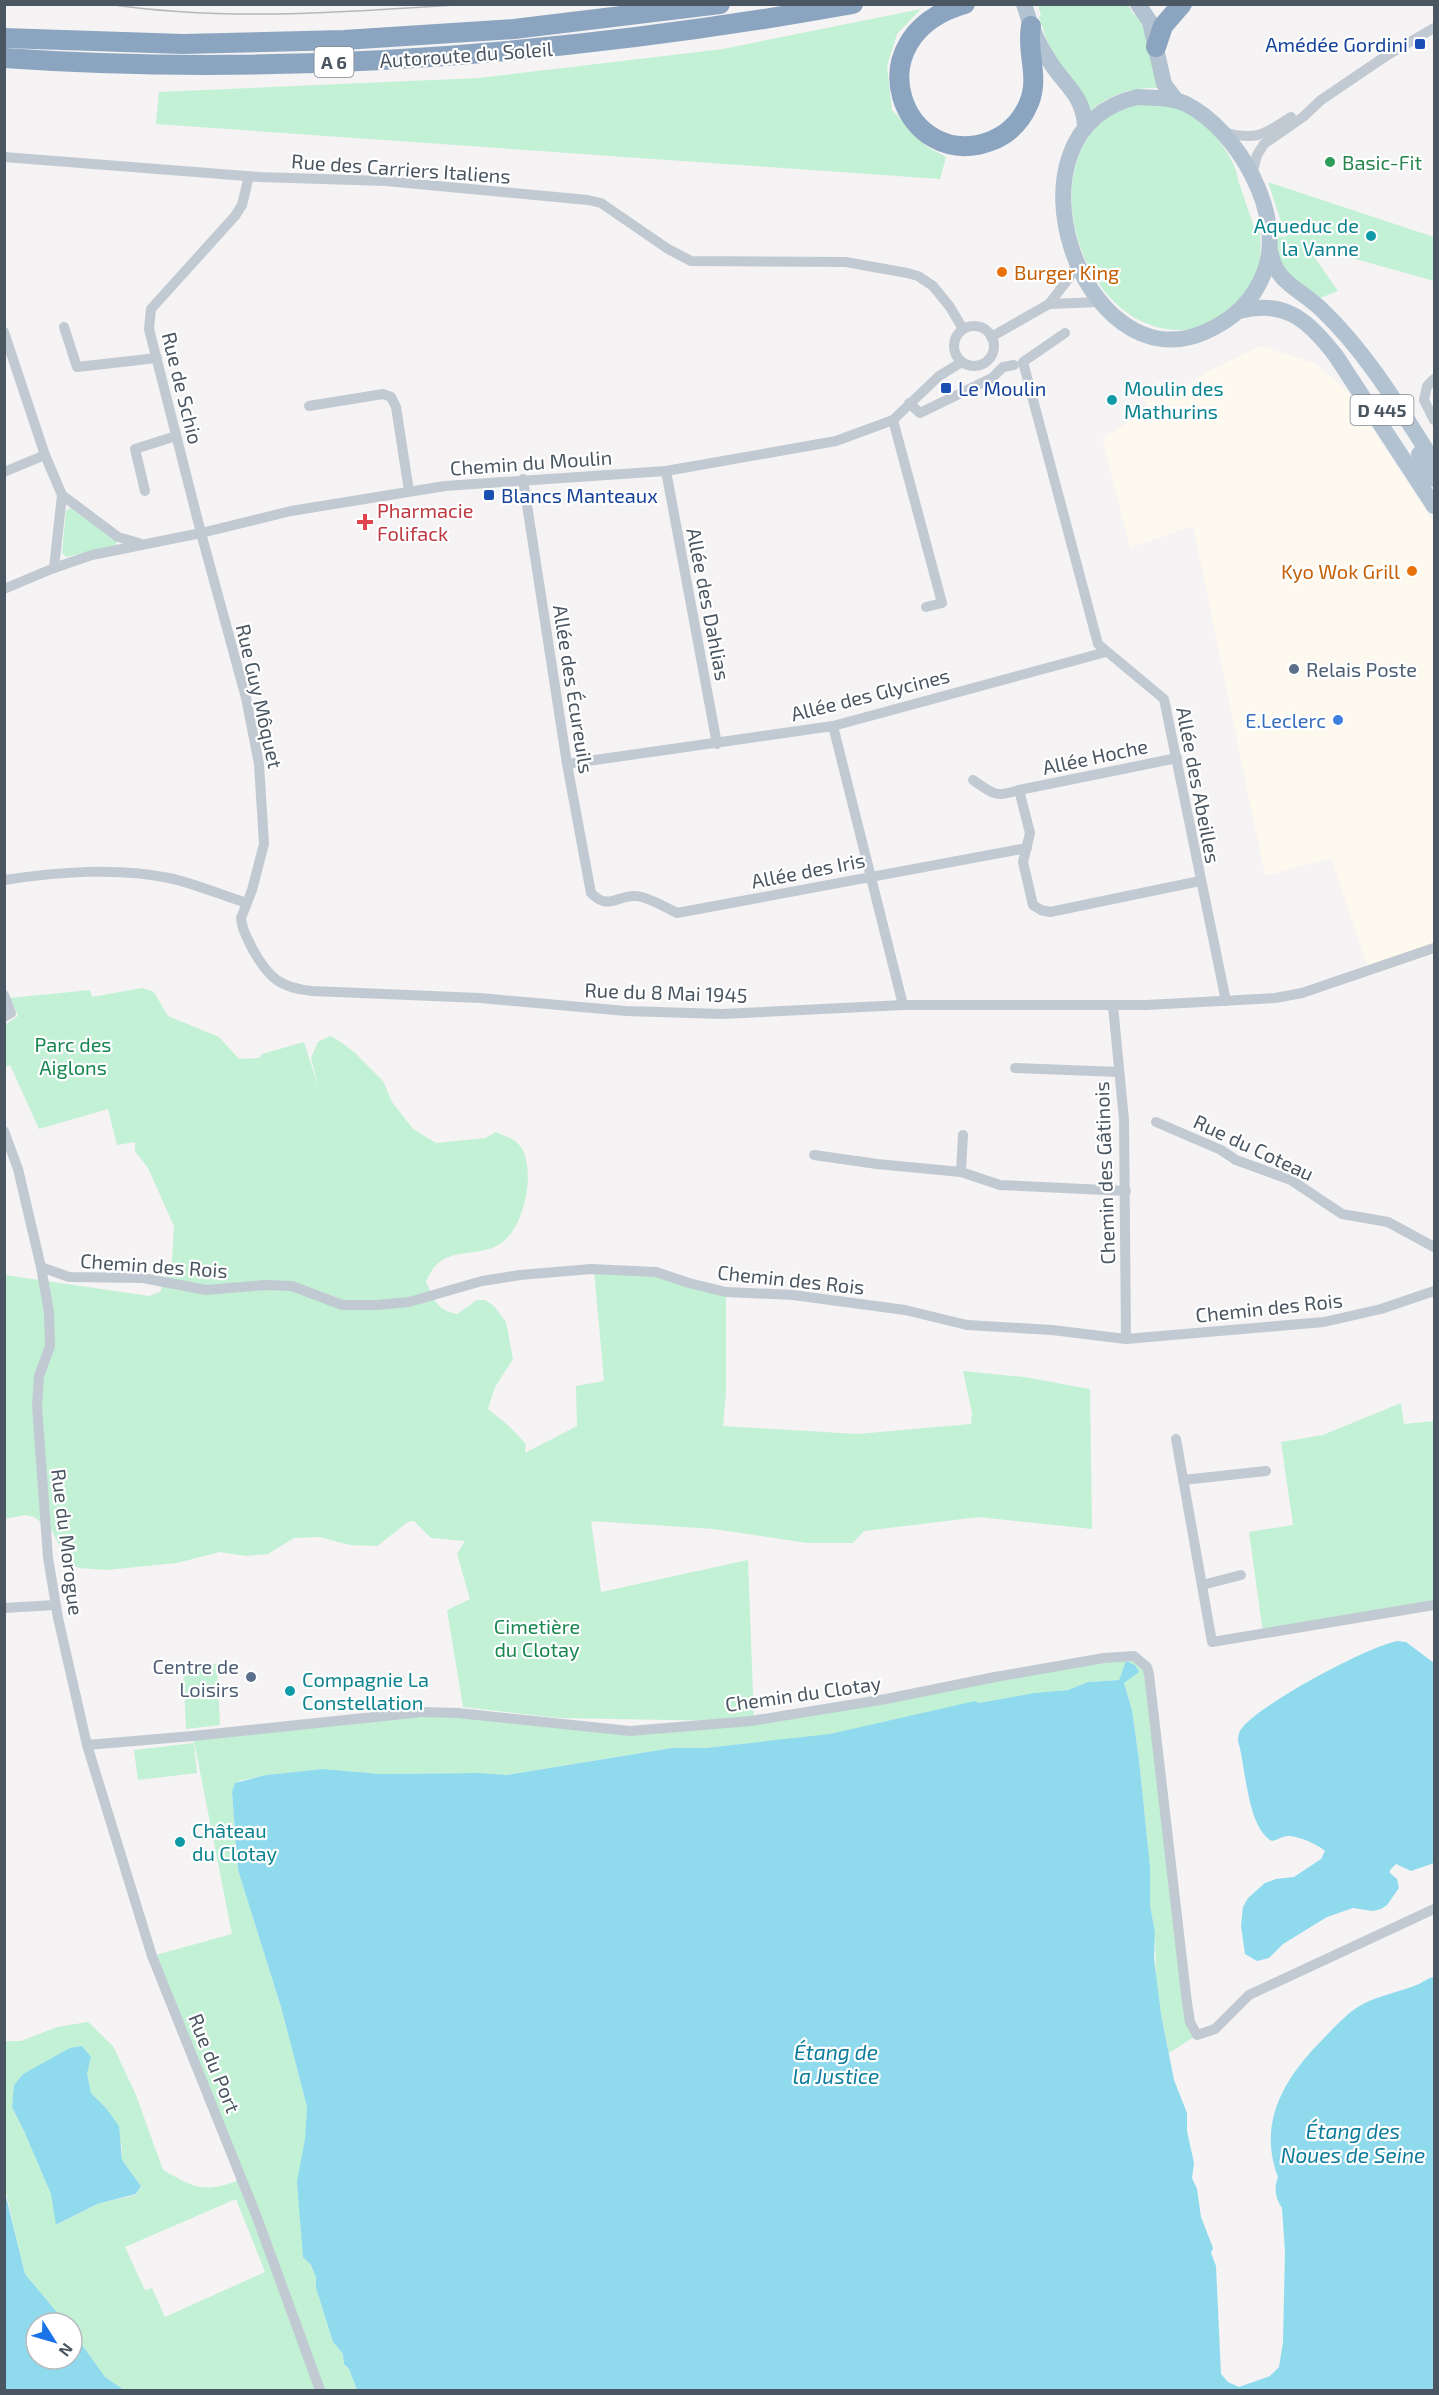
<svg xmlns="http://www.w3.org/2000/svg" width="1439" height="2395" font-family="'Exo 2',sans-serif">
  <rect width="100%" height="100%" fill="#f5f3f3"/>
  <path fill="#fdf9ef" d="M1261,346l55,18 31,27 87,132v431l-63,21 -40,-117 -66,18 -72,-350 -63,22 -28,-110 48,-29 -9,-16 19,-12 10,15 33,-22z"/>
  <g fill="#c3f1d5" fill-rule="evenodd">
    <path d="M1038,5h90l6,10 3,-1 8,18 14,56c-27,-1 -49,6 -69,23 -5,-21 -20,-34 -32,-51 -10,-14 -14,-28 -19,-43l2,-2z"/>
    <path d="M921,9l-24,25 -10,32 5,44 34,36 20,11 -6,22 -784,-55 3,-32 320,-14 244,-29z"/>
    <path d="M1156,103c10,3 23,4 33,9 18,10 48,47 49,68l17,50 5,3c3,40 -6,53 -34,79 -18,16 -36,20 -59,17 -94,-13 -137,-181 -42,-222 8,-4 22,-3 31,-4z"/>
    <path d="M1268,182l166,55v44l-128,-36 32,46 -18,7 -25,-18 -16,-15 -2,-29 9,1z"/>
    <path d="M71,508l46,32 -1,5 -50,12 -4,-4 4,-42z"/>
    <path d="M142,988l12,4 14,24 51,21 20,22 20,-1 3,-4 42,-12 15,47 -8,-31 7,-16 12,-6 11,6 14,11 28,28 9,21 21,27 23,14 49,-5 11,-6c10,5 21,7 26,17 13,23 3,73 -17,91 -25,23 -63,-1 -79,42 9,18 10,28 31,32l20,-14h8l9,6 12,16 7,37 -18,28 -7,22 21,17 17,18 -1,9 52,-27 -1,-40 28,-5 -10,-111 62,2 70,20v101l-3,33 134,8 114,-10 1,-11 -9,-42 61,6 66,12 2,140 -113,-12 -115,14 -11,12h-45l-94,-14 -123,-8 10,71 147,-32 6,160 371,-65 22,12 40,336 10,32 -28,18 -8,-39 -5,-36 -1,-46 -5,-27v-39l-11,-106 -7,-50 -8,-27 2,-22 -7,19 -31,2 -20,8 -34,3 -55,10 -5,-1 -144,33 -125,13h-33l-165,27 -28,-2 -98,1 -58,-5 -57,6 -27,6 -7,11 6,78 43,137 26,100 -4,149 8,9 5,12v11l17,54 10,12 3,13 3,2 8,21h-233l-19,-13 -33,-46v-8h-6l-41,-49 -20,-86v-147h16l36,-14 31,-5 25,24 23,49 27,75c33,19 40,23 77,10l-88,-224 80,-22 -39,-198 229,-24 208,19 98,-10 -169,-3 -96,-11 -16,-97 23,-11 -13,-45 8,-13 -34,-3 -17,-17 -6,1 -31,24 -27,-1 -31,-8 -25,1 -26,16 -22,2 -26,-4 -43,11 -71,7 -27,-2 -11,-5 -16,-32 -18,-14 -9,-2 -20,4v-244l144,21 11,-4 12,-32 2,-34 -26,-58 -13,-17v-9l-18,3 -9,-36 -69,20 -29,-64 -5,2v-42l13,-9 -8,-18 80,-8 2,7zM91,2057l-4,17 4,19 15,15 16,39v13l19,26 -5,9 -39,9 -40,21 -6,-31 -27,-63 -12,-24 2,-22 9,-11 20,-10zM236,2199l29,73 -100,45 -13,-29 -7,2 -20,-43z"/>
    <path d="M1401,1403l3,21 30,-3v184l-171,28 -14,-101 44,-7 -12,-83 42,-7z"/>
    <path d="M217,1664l3,61 -34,4 -3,-63z"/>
    <path d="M194,1743l3,30 -59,7 -4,-30z"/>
  </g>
  <g fill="#90daee">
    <path d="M1397,1641l9,1 24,18 3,2 1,9v192l-23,8 -15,-7 -6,6v3l7,6 2,9 -12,17 -6,4 -8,2 -20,-3 -26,9 -44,27 -14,14 -12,3 -12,-7 -4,-28 2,-19 5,-9 17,-15 11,-4 18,-2 27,-18 4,-8c-7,-7 -29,-16 -38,-15 -6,1 -10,4 -15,5 -25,-13 -26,-74 -34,-100 0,-5 1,-10 4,-13 20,-25 123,-80 155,-87z"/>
    <path d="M1126,1661l9,4 4,7 -15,11 8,27 7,50 11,106v39l5,27 -1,26 7,56 13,66 13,33v18l7,32 -2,15 5,11 4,28 12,31 -2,5 5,13 5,108 7,8 11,5 31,-11 9,-9 4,-25 2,-90 -3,-44c-7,-10 -8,-20 -4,-31 -21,-55 7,-100 46,-139 10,-10 21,-23 34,-31 15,-10 38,-14 56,-21 7,-2 13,-8 20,-9v413h-1077l-8,-21 -5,-5 -1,-10 -10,-12 -17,-54v-11l-5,-12 -8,-8 -6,-75 8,-43 2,-32 -26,-100 -43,-137 -6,-78 3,-9 31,-8 57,-6 58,5 98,-1 28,2 165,-27h33l125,-14 145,-33 4,2 55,-10 34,-3 20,-8 31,-2z"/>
    <path d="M82,2046l9,11 -4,17 4,19 15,15 13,18 3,34 19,26 -5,8 -39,10 -41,21 -5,-31 -27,-63 -12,-24 2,-22 9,-11 47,-26z"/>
    <path d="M4,2188l21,86 41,49h-30v36h36v-28l33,46 19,13h-119z"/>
  </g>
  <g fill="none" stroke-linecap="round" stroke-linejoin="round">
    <g stroke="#c1cad2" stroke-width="10">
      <path d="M1223,132c34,9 40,3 68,-15"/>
      <path d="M4,157l255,20 127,4 202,19 13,3 67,46 23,12 155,1 61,11 11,3 15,10 17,21 13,22"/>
      <path d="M1252,175l5,-20 7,-11 39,-27 18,-17 65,-44 48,-28"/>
      <path d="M249,176l-7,29 -7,11 -84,93 -2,20 52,204 45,165 13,66 5,80 -12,46 -11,28 1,6c2,10 7,17 11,26 16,28 27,38 59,41l168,7 146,13 96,3 181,-9h243l129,-7 27,-5 132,-45"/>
      <path d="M1049,304l49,-2"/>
      <circle cx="974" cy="346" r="20"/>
      <path d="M64,327l13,40 80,-9"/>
      <path d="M4,332l41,123 17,40 56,42 21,6"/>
      <path d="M1065,333l-42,29 75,282 66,55 62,302"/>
      <path d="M991,337l58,-33 20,-26 8,-15"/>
      <path d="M1434,379l-7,7 -3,14 10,20"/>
      <path d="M909,403l11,10 72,-35 11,-11 11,-2"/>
      <path d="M309,406l74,-12 8,3 5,10 13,84"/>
      <path d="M893,420l49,183 -16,4"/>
      <path d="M666,471l51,273"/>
      <path d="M4,472l41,-17"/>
      <path d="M523,479l44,285 24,129c18,18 25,2 45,3 10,0 31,12 41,17l350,-65"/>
      <path d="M145,491l-10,-42 41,-13"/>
      <path d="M54,568l8,-73"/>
      <path d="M4,589l50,-21 38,-13 109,-22 90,-22 154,-25 221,-15 170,-30 57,-21 46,-44 23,-14"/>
      <path d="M833,726l70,279"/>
      <path d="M1177,758l-158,32 11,43 -7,29 10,43 8,5 9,2 150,-31"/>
      <path d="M567,764l266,-38 273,-74"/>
      <path d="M973,780c20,14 22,18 46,10"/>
      <path d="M4,880c54,-8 112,-13 165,-2 27,6 52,17 78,25"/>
      <path d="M4,995l7,18 -7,4"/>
      <path d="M1113,1006l11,114 2,219"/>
      <path d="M1015,1068l104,4"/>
      <path d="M1156,1122l65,28 15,10 55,20 51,34 46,8 46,25"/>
      <path d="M4,1131l14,38 23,98 8,45 1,34 -11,30 -2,30 11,152 10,60 29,127 65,211 106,264 62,170"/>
      <path d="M963,1135l-2,37 39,13 126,6"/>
      <path d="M814,1155l63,9 84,8"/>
      <path d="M41,1267l28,10 74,1 63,12 59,-5 27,1 50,19h35l32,-3 73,-21 38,-6 71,-6 65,3 33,11 37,9 67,3 112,15 62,15 85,5 74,9 198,-17 57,-13 53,-18"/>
      <path d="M1176,1439l36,203 222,-37"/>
      <path d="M1183,1480l83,-9"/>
      <path d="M1202,1585l39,-10"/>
      <path d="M4,1608l51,-3"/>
      <path d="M87,1745l106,-9 229,-24 36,1 172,18 121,-10 135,-22 109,-22 109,-19 30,-2 13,11 2,7 38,329 3,19 7,13 18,-6 34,-34 185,-86"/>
    </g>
    <g stroke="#b3c2d1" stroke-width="16">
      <path d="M1024,4c6,22 15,42 28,61 15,22 32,32 33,62"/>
      <path d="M1138,4l12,18 14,62 12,16"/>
      <path d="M1137,97c17,1 34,0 49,7 51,25 101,112 78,169 -11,28 -30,46 -59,59 -123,54 -211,-202 -68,-235z"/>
      <path d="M1271,254c5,29 31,36 51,56 46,44 78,99 112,152"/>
      <path d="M1239,311c47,-12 70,10 97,45l98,150"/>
      <path d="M1419,454l15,25"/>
    </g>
    <g stroke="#8ba5c1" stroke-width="20">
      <path d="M965,4c-115,33 -61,170 26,137 18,-7 31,-21 38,-38 11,-27 -3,-50 2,-77"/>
      <path d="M4,38l179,6 161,-4 170,-11 206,-25"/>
      <path d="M1156,47l7,-21 19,-22"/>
      <path d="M4,58c285,20 569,-4 849,-54"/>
    </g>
    <path stroke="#b5b8bd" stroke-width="1.5" d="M107,4c120,18 240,8 361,0"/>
  </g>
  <g fill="#1a4fb4" stroke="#fff" stroke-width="2">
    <rect x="1414" y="38" width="12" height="12" rx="3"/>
    <rect x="940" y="382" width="12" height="12" rx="3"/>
    <rect x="483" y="489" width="12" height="12" rx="3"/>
  </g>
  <circle fill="#2e9e5b" stroke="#fff" stroke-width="2" cx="1330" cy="162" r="6"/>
  <g fill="#0f9aa8" stroke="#fff" stroke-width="2">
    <circle cx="1371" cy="236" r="6"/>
    <circle cx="1112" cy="400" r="6"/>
    <circle cx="290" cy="1691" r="6"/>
    <circle cx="180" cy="1842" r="6"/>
  </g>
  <g fill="#e8710a" stroke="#fff" stroke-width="2">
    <circle cx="1002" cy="272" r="6"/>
    <circle cx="1412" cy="571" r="6"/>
  </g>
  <path fill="#e0444e" stroke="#fff" stroke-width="2" d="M362 513h6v6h6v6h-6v6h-6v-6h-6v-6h6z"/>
  <g fill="#5c6f8a" stroke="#fff" stroke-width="2">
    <circle cx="1294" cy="669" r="6"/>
    <circle cx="251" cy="1677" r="6"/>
  </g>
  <circle fill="#3f7fe0" stroke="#fff" stroke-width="2" cx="1338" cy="720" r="6"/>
  <g text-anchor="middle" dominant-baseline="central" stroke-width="4.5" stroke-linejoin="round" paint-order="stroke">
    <g fill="#fff" stroke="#808990" stroke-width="1.5">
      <rect x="314.5" y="47" width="39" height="30" rx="4.5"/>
      <rect x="1350.5" y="395" width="63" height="30" rx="4.5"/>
    </g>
    <g font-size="18" font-weight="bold" fill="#4a5661">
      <text x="334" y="62">A 6</text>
      <text x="1382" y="410">D 445</text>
    </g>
    <g font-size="20" fill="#164399" stroke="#fff" text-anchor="start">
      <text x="1408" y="44" text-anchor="end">Amédée Gordini</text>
      <text x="958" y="388">Le Moulin</text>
      <text x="501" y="495">Blancs Manteaux</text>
    </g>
    <g font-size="20" fill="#4a5661" stroke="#fff">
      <text transform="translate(466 54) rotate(-4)">Autoroute du Soleil</text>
      <text transform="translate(401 168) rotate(4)">Rue des Carriers Italiens</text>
      <text transform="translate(183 388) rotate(76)">Rue de Schio</text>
      <text transform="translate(531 462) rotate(-4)">Chemin du Moulin</text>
      <text transform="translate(709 604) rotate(79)">Allée des Dahlias</text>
      <text transform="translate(574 689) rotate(81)">Allée des Écureuils</text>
      <text transform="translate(870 694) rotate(-14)">Allée des Glycines</text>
      <text transform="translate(260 696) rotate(77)">Rue Guy Môquet</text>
      <text transform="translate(1095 756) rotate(-12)">Allée Hoche</text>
      <text transform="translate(1199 785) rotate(79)">Allée des Abeilles</text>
      <text transform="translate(808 870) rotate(-11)">Allée des Iris</text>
      <text transform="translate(666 992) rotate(2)">Rue du 8 Mai 1945</text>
      <text transform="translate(1254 1147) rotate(25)">Rue du Coteau</text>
      <text transform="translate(1104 1173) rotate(-92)">Chemin des Gâtinois</text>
      <text transform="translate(154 1265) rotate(4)">Chemin des Rois</text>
      <text transform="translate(791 1279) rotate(6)">Chemin des Rois</text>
      <text transform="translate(1269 1307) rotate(-6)">Chemin des Rois</text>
      <text transform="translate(68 1542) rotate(83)">Rue du Morogue</text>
      <text transform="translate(803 1693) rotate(-8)">Chemin du Clotay</text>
      <text transform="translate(215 2063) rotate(68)">Rue du Port</text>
    </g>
    <g font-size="20" fill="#27864d" stroke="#fff" text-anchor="start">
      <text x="1342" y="162">Basic-Fit</text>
    </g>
    <g font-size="20" fill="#0d838f" stroke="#fff" text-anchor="start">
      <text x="1359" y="225" text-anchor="end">Aqueduc de<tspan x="1359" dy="23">la Vanne</tspan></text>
      <text x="1124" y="388">Moulin des<tspan x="1124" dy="23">Mathurins</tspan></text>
      <text x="302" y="1679">Compagnie La<tspan x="302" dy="23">Constellation</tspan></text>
      <text x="192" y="1830">Château<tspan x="192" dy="23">du Clotay</tspan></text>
    </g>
    <g font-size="20" fill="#c56008" stroke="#fff" text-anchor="start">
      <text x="1014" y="272">Burger King</text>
      <text x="1400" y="571" text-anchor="end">Kyo Wok Grill</text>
    </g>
    <g font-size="20" fill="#be3a42" stroke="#fff" text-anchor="start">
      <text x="377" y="510">Pharmacie<tspan x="377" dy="23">Folifack</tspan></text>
    </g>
    <g font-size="20" fill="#4e5e75" stroke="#fff" text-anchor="start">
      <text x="1306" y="669">Relais Poste</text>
      <text x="239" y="1666" text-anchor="end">Centre de<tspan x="239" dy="23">Loisirs</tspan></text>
    </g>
    <g font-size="20" fill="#366cbe" stroke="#fff" text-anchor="end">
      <text x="1326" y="720">E.Leclerc</text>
    </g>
    <g font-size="20" fill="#17864f" stroke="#fff">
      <text x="73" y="1044">Parc des<tspan x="73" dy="23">Aiglons</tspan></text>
      <text x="537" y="1626">Cimetière<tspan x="537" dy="23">du Clotay</tspan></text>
    </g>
    <g font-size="21" font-style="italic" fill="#0c7c9b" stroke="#fff">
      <text x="836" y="2051">Étang de<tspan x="836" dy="24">la Justice</tspan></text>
      <text x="1353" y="2130">Étang des<tspan x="1353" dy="24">Noues de Seine</tspan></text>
    </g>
  </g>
  <rect width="1439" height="2395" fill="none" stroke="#4a5661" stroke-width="12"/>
  <g transform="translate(54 2341) rotate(127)"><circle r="28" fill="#ffffff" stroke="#b7bbc0" stroke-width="1.5"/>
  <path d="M0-4.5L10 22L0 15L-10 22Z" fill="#1a73e8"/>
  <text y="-9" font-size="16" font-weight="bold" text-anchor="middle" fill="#4a5661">N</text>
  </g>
</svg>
